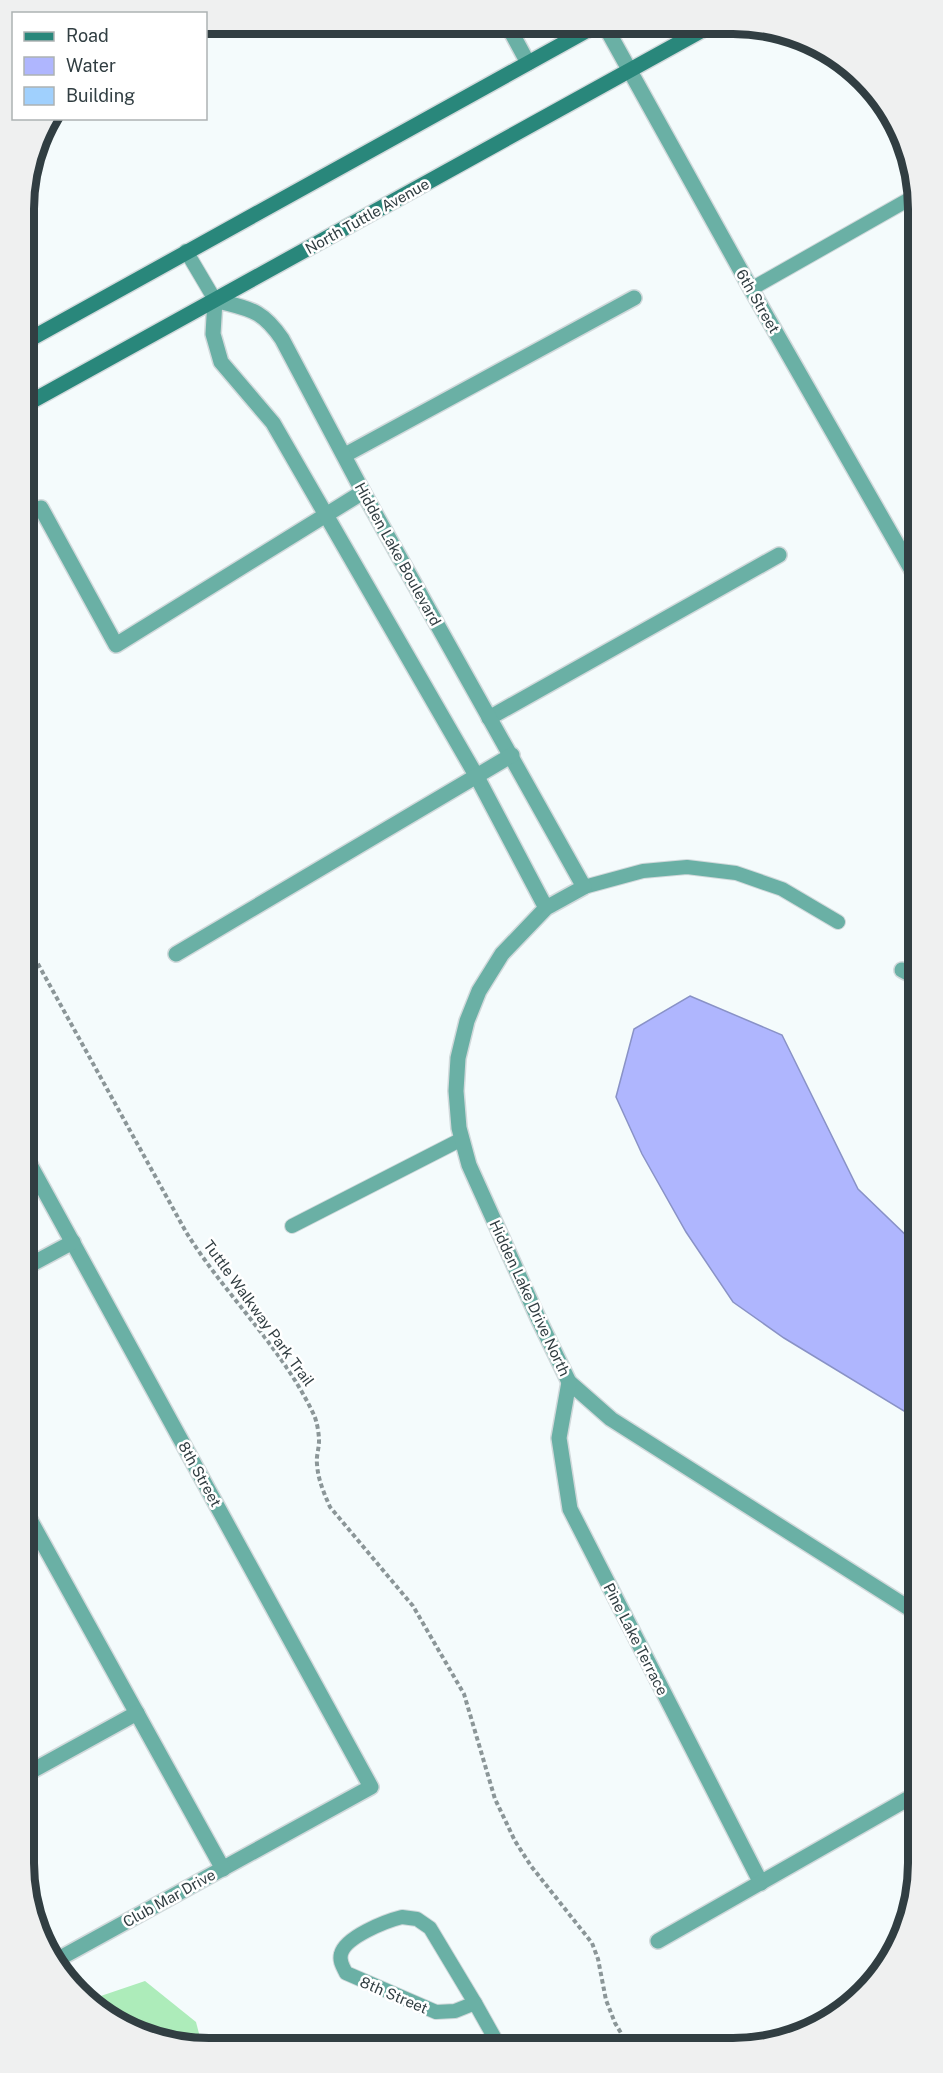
<svg xmlns="http://www.w3.org/2000/svg" width="943" height="2073" font-family="'Public Sans',sans-serif">
  <rect width="100%" height="100%" fill="#f4fbfc"/>
  <path fill="#adecba" d="M145,1981l51,41 6,23 -29,1 -87,-45z"/>
  <path fill="#afb6fe" stroke="#8992c6" stroke-width="1.5" d="M690,996l92,39 76,154 53,51 5,2 1,177 -133,-81 -51,-36 -47,-70 -44,-78 -26,-57 18,-68z"/>
  <path fill="#a0d0fd" stroke="#778a9d" stroke-width="1.5" d="M279,2039l18,6h-20z"/>
  <g fill="none" stroke-linecap="round" stroke-linejoin="round">
    <g stroke="#d1d9db" stroke-width="16">
      <g id="service">
        <path d="M186,251l29,49"/>
        <path d="M751,289l162,-92"/>
        <path d="M584,887l59,-16 44,-4 49,6 46,16 56,33"/>
        <path d="M292,1226l170,-87"/>
        <path d="M402,1917l15,2 13,9 45,75 -20,8 -19,1 -90,-39c-3,-6 -7,-12 -5,-19 4,-17 45,-33 61,-37z"/>
        <path d="M475,2003l23,41"/>
      </g>
    </g>
    <g stroke="#d1d9db" stroke-width="18">
      <g id="minor">
        <path d="M508,26l20,37"/>
        <path d="M605,26l146,263 163,285"/>
        <path d="M345,455l289,-157"/>
        <path d="M41,508l75,137 247,-153"/>
        <path d="M489,718l290,-163"/>
        <path d="M546,908l-69,-131 -204,-354 -52,-61 -8,-28 2,-34c33,9 46,8 67,39l81,153 221,395 -38,21 -44,46 -23,37 -12,30 -9,37 -2,33 3,37 10,37 69,153 31,64 42,37 307,195"/>
        <path d="M176,954l336,-199"/>
        <path d="M902,970l13,7"/>
        <path d="M28,1161l343,626 -318,175"/>
        <path d="M28,1266l45,-24"/>
        <path d="M569,1382l-10,56 11,71 191,374"/>
        <path d="M29,1518l194,351"/>
        <path d="M30,1772l107,-59"/>
        <path d="M658,1941l260,-148"/>
      </g>
    </g>
    <g stroke="#d1d9db" stroke-width="18">
      <g id="secondary">
        <path d="M25,342l570,-316"/>
        <path d="M25,405l683,-378"/>
      </g>
    </g>
    <path stroke="#8b9698" stroke-width="4" stroke-dasharray="4.5 3" stroke-linecap="butt" d="M27,944l159,288c39,63 96,115 128,183 3,7 5,18 5,26 0,8 -3,15 -2,23 1,16 7,29 13,43l83,99 51,88 31,105 20,42 16,25 61,77 6,16 8,41 9,23 12,20"/>
    <use href="#service" stroke="#6ab0a5" stroke-width="14"/>
    <use href="#minor" stroke="#6ab0a5" stroke-width="15"/>
    <use href="#secondary" stroke="#29877b" stroke-width="15"/>
  </g>
  <g text-anchor="middle" dominant-baseline="central" stroke-width="5" stroke-linejoin="round" paint-order="stroke">
    <g font-size="15" fill="#313e42" stroke="#fff">
      <text transform="translate(367 216) rotate(-29)">North Tuttle Avenue</text>
      <text transform="translate(758 301) rotate(60)">6th Street</text>
      <text transform="translate(398 554) rotate(61)">Hidden Lake Boulevard</text>
      <text transform="translate(530 1298) rotate(65)">Hidden Lake Drive North</text>
      <text transform="translate(259 1313) rotate(54)">Tuttle Walkway Park Trail</text>
      <text transform="translate(200 1474) rotate(61)">8th Street</text>
      <text transform="translate(636 1639) rotate(63)">Pine Lake Terrace</text>
      <text transform="translate(169 1898) rotate(-29)">Club Mar Drive</text>
      <text transform="translate(394 1995) rotate(23)">8th Street</text>
    </g>
  </g>
  <path d="M0 0H943V2073H0ZM209 34H733A175 175 0 0 1 908 209V1863A175 175 0 0 1 733 2038H209A175 175 0 0 1 34 1863V209A175 175 0 0 1 209 34Z" fill="#eff0f0" fill-rule="evenodd"/>
  <path fill="none" stroke="#313e42" stroke-width="8" d="M209 34H733A175 175 0 0 1 908 209V1863A175 175 0 0 1 733 2038H209A175 175 0 0 1 34 1863V209A175 175 0 0 1 209 34Z"/>
  <rect x="12" y="12" width="195" height="108" fill="#ffffff" stroke="#adb2b3" stroke-width="1.5"/>
  <rect x="24" y="32" width="30" height="9" fill="#29877b" stroke="#adb2b3" stroke-width="1.5"/>
  <text x="66" y="42" font-size="18" fill="#313e42">Road</text>
  <rect x="24" y="57" width="30" height="18" fill="#afb6fe" stroke="#adb2b3" stroke-width="1.5"/>
  <text x="66" y="72" font-size="18" fill="#313e42">Water</text>
  <rect x="24" y="87" width="30" height="18" fill="#a0d0fd" stroke="#adb2b3" stroke-width="1.5"/>
  <text x="66" y="102" font-size="18" fill="#313e42">Building</text>
</svg>
